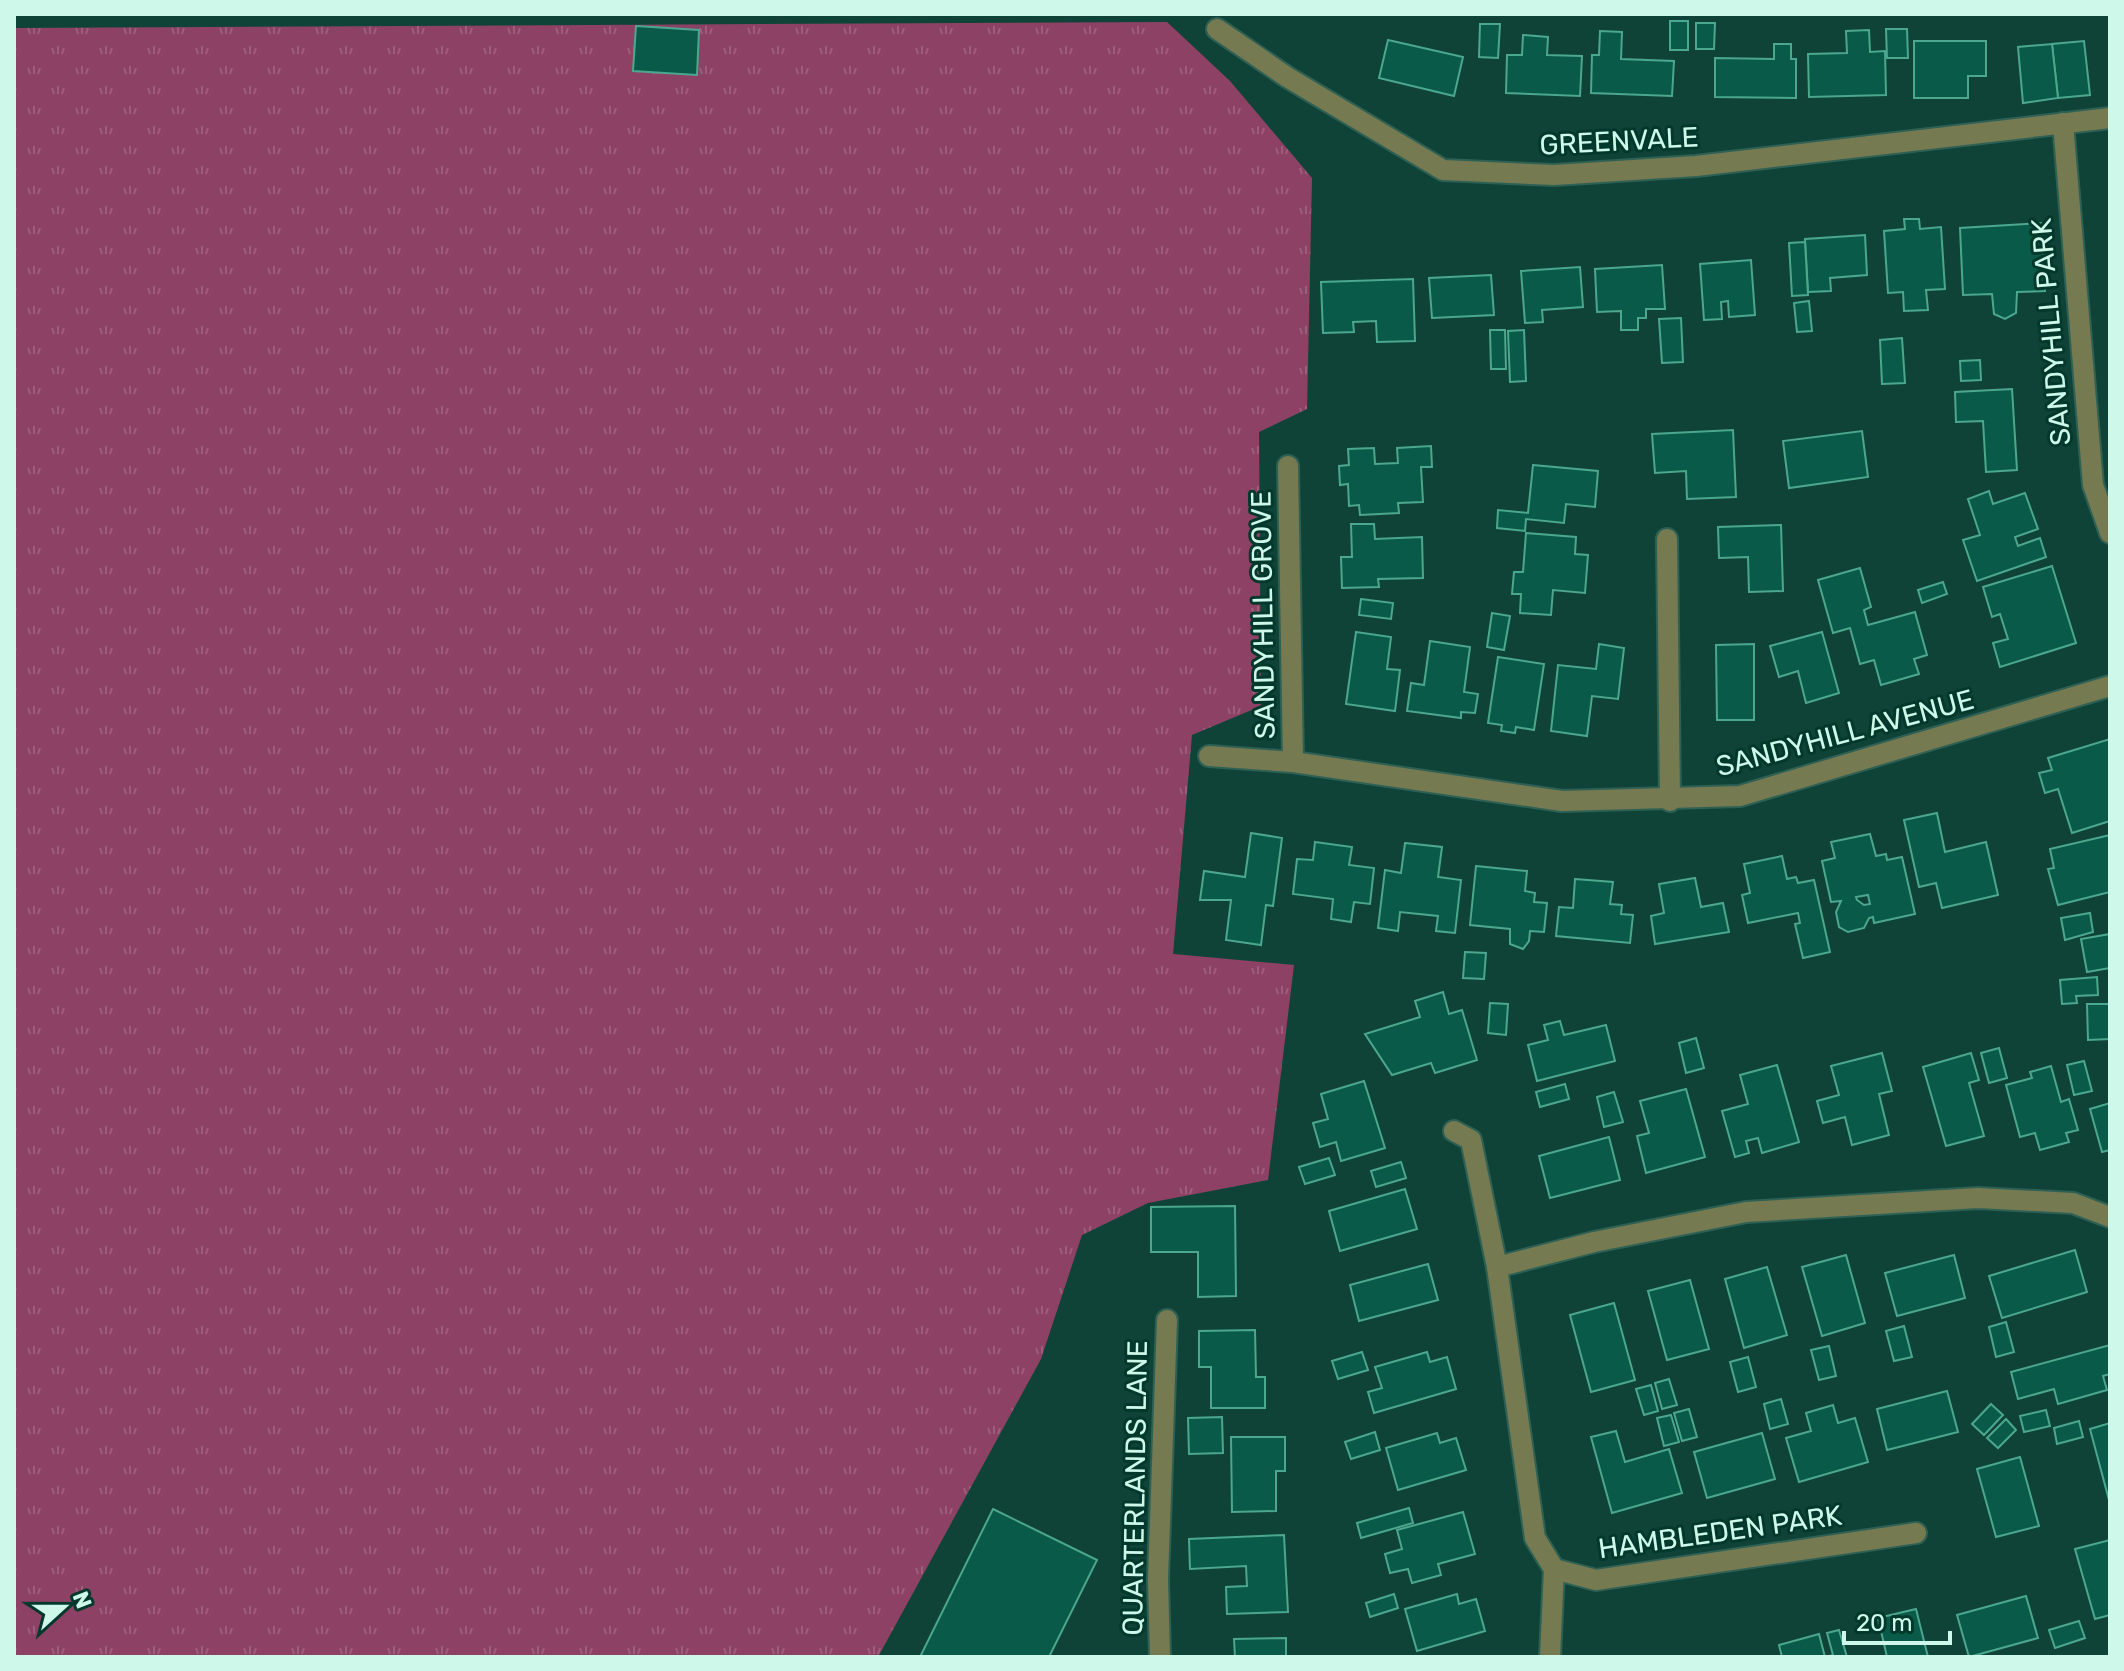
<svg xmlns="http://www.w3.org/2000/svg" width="2124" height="1671" font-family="Rubik,sans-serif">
  <defs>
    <pattern id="grass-tufts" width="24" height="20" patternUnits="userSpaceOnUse" patternTransform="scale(2)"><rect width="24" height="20" fill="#8d4265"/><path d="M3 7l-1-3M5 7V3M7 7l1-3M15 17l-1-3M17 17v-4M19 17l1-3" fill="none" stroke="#9c5e7b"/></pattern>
  </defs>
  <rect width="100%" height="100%" fill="#104337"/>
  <path fill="url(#grass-tufts)" d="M1167,22l63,59 82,97 -5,231 -48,23 2,274 -69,29 -19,219 121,11 -26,215 -120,23 -66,32 -41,124 -163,298h-864v-1629z"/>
  <g fill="#095a48" stroke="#4ba78e" stroke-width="2" fill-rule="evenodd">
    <rect x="1670" y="21" width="18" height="29"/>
    <path d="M1696,23h19l-1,26h-18z"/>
    <path d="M1480,24h20l-2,34 -19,-1z"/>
    <path d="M636,26l63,4 -2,45 -64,-4z"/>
    <path d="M1886,29h21l1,29h-21z"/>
    <path d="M1869,30l1,22 15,-1 1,44 -77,2 -1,-43 39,-1 -1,-22z"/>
    <path d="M1600,31l22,1 -1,27 53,2 -2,35 -81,-3 1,-38h7z"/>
    <path d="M1523,35l25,2 -1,18 35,1 -2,40 -74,-3 1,-38h15z"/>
    <path d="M1388,40l75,17 -9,39 -75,-18z"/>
    <path d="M1914,41h72v35h-18v22h-54z"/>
    <path d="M2084,41l6,54 -32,3 -6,-54z"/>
    <path d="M1774,44h17v15h5v39l-81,-1v-39l59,1z"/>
    <path d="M2052,44l6,54 -35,5 -5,-56z"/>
    <path d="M1904,219h15l1,10 21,-2 4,62 -19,1 2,20 -24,1 -1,-19 -15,1 -4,-62 21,-2z"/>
    <path d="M2042,223l3,68 -28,1 -1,21 -11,6 -11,-5 -2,-20 -29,1 -3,-67z"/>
    <path d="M1865,235l2,40 -37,3 1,13 -23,1 -3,-53z"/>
    <path d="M1805,242l3,53 -16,1 -3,-53z"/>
    <path d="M1751,260l4,55 -26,2 -1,-16 -7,1 1,17 -18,1 -4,-56z"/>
    <path d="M1662,265l3,44h-19v9h-8v12h-17v-19l-24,1 -2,-43z"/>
    <path d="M1580,267l3,40 -41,3 1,12 -18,1 -4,-52z"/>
    <path d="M1491,275l3,40 -62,3 -3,-40z"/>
    <path d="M1413,279l2,62 -38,1 -1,-21 -23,1 1,10 -31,1 -2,-51z"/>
    <path d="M1809,301l3,30 -15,1 -3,-29z"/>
    <path d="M1681,318l2,44 -21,1 -3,-44z"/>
    <path d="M1490,330h15l1,39h-15z"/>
    <path d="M1524,330l2,51 -16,1 -2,-51z"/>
    <path d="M1902,338l3,45 -23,1 -2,-44z"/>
    <path d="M1980,360l1,20 -20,1 -1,-20z"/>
    <path d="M2012,389l5,81 -31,2 -3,-51 -27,1 -1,-30z"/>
    <path d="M1733,430l3,67 -49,2 -1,-28 -31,2 -3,-39z"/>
    <path d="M1862,431l6,46 -79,11 -6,-47z"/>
    <path d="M1431,446l1,21h-11l2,35 -25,1 1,10 -39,2 -1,-10 -10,1 -1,-22 -8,1 -1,-19 10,-1 -1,-16 26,-1 1,16 23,-1 -1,-15z"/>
    <path d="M1533,465l65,6 -3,36 -29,-3 -2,19 -38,-4 -1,12 -28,-3 1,-18 30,3z"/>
    <path d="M1989,491l4,13 32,-11 13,36 -23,8 3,9 22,-8 6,19 -69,24 -14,-41 17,-5 -12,-36z"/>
    <path d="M1351,524h23l1,15 47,-2 1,41 -45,1 1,8 -37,1 -1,-31h11z"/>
    <path d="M1781,525l2,66 -34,1 -1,-35 -29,1 -1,-31z"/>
    <path d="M1526,533l50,4 -1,17 13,1 -3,38 -32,-3 -2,25 -31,-2 1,-19h-9l2,-22h9z"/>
    <path d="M2052,566l24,77 -76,24 -7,-24 15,-4 -8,-25 -8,3 -9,-30z"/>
    <path d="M1860,568l11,39 -7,3 4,15 47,-13 12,43 -13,4 5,15 -38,11 -7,-25 -14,4 -10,-36 -17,5 -15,-53z"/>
    <path d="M1943,582l4,12 -25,9 -4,-13z"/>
    <path d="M1361,599l32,4 -2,16 -32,-4z"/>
    <path d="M1492,613l18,3 -6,34 -17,-3z"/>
    <path d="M1356,632l35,5 -4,32 13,1 -5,41 -49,-7z"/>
    <path d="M1822,632l17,61 -33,10 -8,-32 -19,6 -9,-31z"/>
    <path d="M1430,641l40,6 -6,45 14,2 -3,19 -14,-1v6l-54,-7 4,-28 13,2z"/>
    <path d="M1599,644l25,4 -6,51 -26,-3 -5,40 -36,-5 7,-66 38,4z"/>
    <path d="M1754,644v76h-37l-1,-75z"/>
    <path d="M1498,657l46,7 -10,66 -18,-3 -1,6 -14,-2 1,-6 -14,-2z"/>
    <path d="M2110,739v82l-38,12 -14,-44 -13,4 -6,-20 13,-3 -4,-12z"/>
    <path d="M1937,813l8,39 41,-10 12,53 -56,13 -6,-25 -17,4 -15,-67z"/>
    <path d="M1251,833l31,5 -9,68 -7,-1 -5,40 -35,-5 5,-40h-31l4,-29 41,6z"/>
    <path d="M1870,834l6,22 10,-2 1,6 15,-3 13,57 -41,9 -1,-6 -4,1 -5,10 -16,4 -9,-5 -3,-15 5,-11 -10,1 -9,-41 13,-3 -4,-16zM1868,895l2,9 -6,1 -7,-5 -1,-3z"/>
    <path d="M2110,835v57l-52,13 -10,-36 6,-1 -4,-19z"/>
    <path d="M1315,842l37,5 -3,18 25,3 -4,36 -16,-2 -3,20 -20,-3 2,-20 -40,-5 4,-35 16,1z"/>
    <path d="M1405,843l37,4 -4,30 23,3 -6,53 -19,-2 2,-15 -38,-4 -2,19 -20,-3 7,-58 16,3z"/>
    <path d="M1782,856l5,23 9,-2 2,6 16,-3 16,72 -27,6 -8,-34 5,-1 -2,-10 -50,10 -6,-28 8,-2 -6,-29z"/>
    <path d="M1476,866l51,5 -2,20 10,2 -1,9 13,1 -3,29 -14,-1 -1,10 -6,8 -13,-5v-15l-40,-4z"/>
    <path d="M1695,878l6,29 22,-4 6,29 -74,12 -4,-28 13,-3 -5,-29z"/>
    <path d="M1575,879l38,3 -3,22 12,1 -1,9 12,1 -3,28 -74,-7 3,-29 14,1z"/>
    <path d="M2090,913l3,19 -28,8 -4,-22z"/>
    <path d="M2110,934v34l-23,4 -6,-33z"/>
    <path d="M1465,952l21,1 -2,26 -21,-1z"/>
    <path d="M2097,977l1,18 -22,1 1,7 -15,1 -2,-24z"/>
    <path d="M1443,992l6,22 13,-4 15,50 -42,13 -4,-10 -39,12 -27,-41 55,-17 -5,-16z"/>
    <path d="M1490,1003l18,1 -2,31 -18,-2z"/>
    <path d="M2087,1004h23v35l-22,1z"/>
    <path d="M1560,1021l4,14 42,-10 9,36 -78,20 -9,-36 20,-5 -4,-15z"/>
    <path d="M1696,1038l8,30 -18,5 -7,-30z"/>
    <path d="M1999,1048l8,30 -18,5 -8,-30z"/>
    <path d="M1882,1053l10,38 -13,3 10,41 -37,10 -7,-28 -22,6 -6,-22 22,-6 -8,-29z"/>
    <path d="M1971,1053l8,27 -10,3 15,53 -38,10 -23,-79z"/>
    <path d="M2084,1061l8,30 -18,4 -7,-30z"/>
    <path d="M1777,1065l22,77 -37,11 -4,-15 -12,3 3,12 -14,4 -13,-46 26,-7 -8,-29z"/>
    <path d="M2051,1066l10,36 8,-3 9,31 -12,3 3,9 -29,8 -5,-17 -15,4 -14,-52 26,-7 -2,-6z"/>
    <path d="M1364,1081l21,67 -44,13 -5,-19 -16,5 -7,-24 15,-4 -7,-25z"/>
    <path d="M1565,1084l4,15 -29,8 -4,-15z"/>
    <path d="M1686,1089l19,68 -59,16 -9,-37 12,-3 -9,-32z"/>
    <path d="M1614,1092l9,30 -19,5 -7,-30z"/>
    <path d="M2110,1103v47l-8,2 -12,-43z"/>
    <path d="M1609,1137l11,43 -70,18 -11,-42z"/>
    <path d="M1329,1158l6,17 -30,9 -6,-17z"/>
    <path d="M1401,1162l5,16 -30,9 -5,-16z"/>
    <path d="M1405,1189l12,40 -77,22 -11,-40z"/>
    <path d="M1235,1206l1,90 -38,1v-45h-47v-45z"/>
    <path d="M2075,1250l12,42 -85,26 -13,-42z"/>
    <path d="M1846,1255l19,68 -43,13 -20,-69z"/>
    <path d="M1954,1255l11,43 -68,18 -12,-43z"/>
    <path d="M1428,1264l10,36 -79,21 -9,-36z"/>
    <path d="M1767,1267l20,68 -43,13 -19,-69z"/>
    <path d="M1690,1280l19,69 -42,11 -19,-69z"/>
    <path d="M1614,1303l21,77 -44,12 -21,-77z"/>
    <path d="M2006,1322l8,30 -18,5 -7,-30z"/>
    <path d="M1904,1326l8,31 -18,4 -8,-30z"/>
    <path d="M1255,1330l1,47h9v31h-54v-41h-12v-36z"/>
    <path d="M2110,1345v29l-7,2 4,14 -49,14 -4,-15 -36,10 -7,-27z"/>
    <path d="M1829,1346l7,30 -17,4 -8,-30z"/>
    <path d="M1362,1352l6,18 -30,9 -6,-18z"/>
    <path d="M1427,1352l3,10 17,-5 9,32 -82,24 -6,-21 14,-4 -7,-21z"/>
    <path d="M1748,1357l8,30 -18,5 -8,-30z"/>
    <path d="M1669,1379l8,26 -15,4 -7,-26z"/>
    <path d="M1651,1385l7,26 -14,4 -8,-26z"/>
    <path d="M1947,1391l11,41 -71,18 -10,-41z"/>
    <path d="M1781,1399l7,25 -18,5 -6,-25z"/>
    <path d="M1991,1404l12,11 -19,20 -12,-11z"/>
    <path d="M1833,1405l5,18 17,-5 13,44 -69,20 -13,-44 25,-7 -5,-18z"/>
    <path d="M1689,1409l8,28 -15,4 -8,-28z"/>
    <path d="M2046,1410l4,16 -26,6 -4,-16z"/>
    <path d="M1671,1415l8,27 -15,4 -7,-28z"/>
    <path d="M1222,1417l1,36 -34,1 -1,-36z"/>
    <path d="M2006,1419l10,11 -18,18 -11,-10z"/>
    <path d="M2079,1421l4,16 -26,7 -3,-16z"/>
    <path d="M2110,1423v76l-1,1 -19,-71z"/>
    <path d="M1616,1431l9,31 44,-13 13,44 -70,20 -21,-76z"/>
    <path d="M1375,1432l5,18 -29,9 -6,-17z"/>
    <path d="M1437,1433l3,10 16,-5 10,32 -68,20 -12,-42z"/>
    <path d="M1762,1433l13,46 -68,19 -13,-46z"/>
    <path d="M1231,1437h54v34h-9v40l-44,1z"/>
    <path d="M2020,1457l19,69 -43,11 -19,-68z"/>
    <path d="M1409,1508l4,15 -52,15 -4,-15z"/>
    <path d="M993,1509l104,51 -48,97h-129z"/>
    <path d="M1463,1512l12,42 -37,10 3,11 -29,8 -4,-14 -18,4 -5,-19 17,-5 -5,-19z"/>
    <path d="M1284,1535l4,77 -61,2 -1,-27 21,-1 -1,-20 -56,3 -1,-30z"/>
    <path d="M2110,1540v75l-15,4 -20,-70z"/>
    <path d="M1394,1594l4,14 -28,9 -4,-14z"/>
    <path d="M1457,1594l2,10 17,-5 9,32 -68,20 -12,-42z"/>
    <path d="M2026,1596l12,42 -69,19 -12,-42z"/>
    <path d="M1916,1609l12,48h-41l-9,-39z"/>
    <path d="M2079,1621l6,17 -30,10 -6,-18z"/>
    <path d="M1839,1630l8,27h-21l7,-2 -6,-22z"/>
    <path d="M1819,1634l6,23h-43l-3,-12z"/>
    <path d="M1286,1638v19h-51l-1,-18z"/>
  </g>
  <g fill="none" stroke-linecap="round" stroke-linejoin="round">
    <g stroke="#2e6054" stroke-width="24">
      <g id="minor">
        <path d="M1217,29l70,48 156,93 111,5 142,-9 414,-48"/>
        <path d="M2063,123l30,362 17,48"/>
        <path d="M1288,466l5,296"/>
        <path d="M1667,539l3,262"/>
        <path d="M1209,756l84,6 269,39 178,-5 370,-110"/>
        <path d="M1454,1131l17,9 26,127"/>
        <path d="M1916,1533l-320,47 -42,-11 -19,-31 -38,-271 97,-25 152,-30 232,-14 95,5 37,14"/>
        <path d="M1160,1657l-2,-78 9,-259"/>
        <path d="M1550,1657l4,-88"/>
      </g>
    </g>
    <use href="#minor" stroke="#767a51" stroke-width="20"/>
  </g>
  <g text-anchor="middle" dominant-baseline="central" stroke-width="6" stroke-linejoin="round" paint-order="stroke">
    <g font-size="28" fill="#cef9ea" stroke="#02392c">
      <text transform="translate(1619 141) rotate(-3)">GREENVALE</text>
      <text transform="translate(2051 332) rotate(-95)">SANDYHILL PARK</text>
      <text transform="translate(1263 615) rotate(-91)">SANDYHILL GROVE</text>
      <text transform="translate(1845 733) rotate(-15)">SANDYHILL AVENUE</text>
      <text transform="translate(1135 1488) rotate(-89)">QUARTERLANDS LANE</text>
      <text transform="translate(1720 1532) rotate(-8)">HAMBLEDEN PARK</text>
    </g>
  </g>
  <rect width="2124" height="1671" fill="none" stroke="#cef9ea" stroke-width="32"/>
  <g transform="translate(64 1607) rotate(69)" stroke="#02392c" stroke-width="6" paint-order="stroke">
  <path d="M0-6L14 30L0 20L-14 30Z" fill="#cef9ea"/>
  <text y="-12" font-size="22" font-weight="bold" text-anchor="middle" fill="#cef9ea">N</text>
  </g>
  <path d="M1844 1631v12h106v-12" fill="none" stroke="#cef9ea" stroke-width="4"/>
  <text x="1856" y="1631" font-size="24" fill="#cef9ea" stroke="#02392c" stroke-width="6" paint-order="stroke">20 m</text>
</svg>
